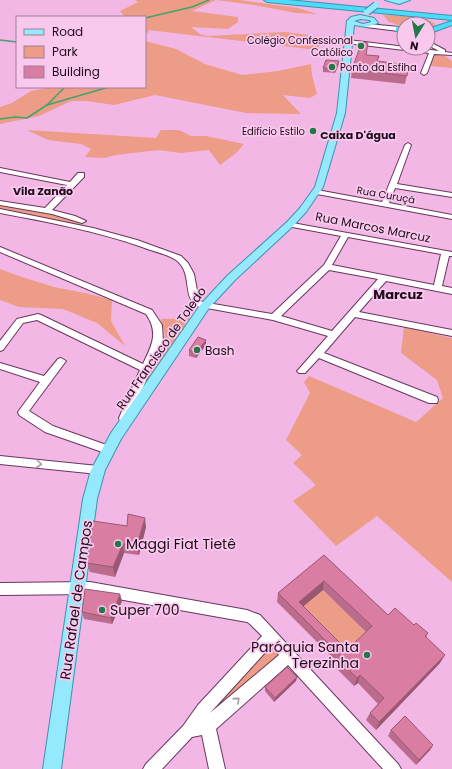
<svg xmlns="http://www.w3.org/2000/svg" width="452" height="769" font-family="Poppins,sans-serif">
  <rect width="100%" height="100%" fill="#f3b7e5"/>
  <g fill="#ed9c87">
    <path d="M135,0h105l58,8 19,6 -21,-1 -42,-8 -38,-5 -24,11 46,6v5l-10,7 -37,-2 9,7 7,2 78,-4 32,4 4,6 -4,8 -169,-20 1,2 -4,2v-17h-21v-1l-4,-5 18,-9z"/>
    <path d="M383,15c15,1 41,-1 52,9l-3,5h-4v-5h-24v3l-15,-5z"/>
    <path d="M145,41l31,8 29,15 37,11 36,-4 33,-7 1,11 5,19 -7,4 -27,-3 18,19 -55,-1 -91,-18 -41,10 -27,-4h-16l-32,15 -39,8v-17l12,-4 19,-12 21,-4h93z"/>
    <path d="M434,54l11,2 7,5v7l-22,-2z"/>
    <path d="M27,130l129,8 5,-8h18l12,6h15l38,8 -8,9 -16,12 -11,-15 -28,3 -22,-3 -43,5 -12,3 -19,-1 6,-8 -10,-5 -33,-4z"/>
    <path d="M0,204l65,13 21,9 -86,-17z"/>
    <path d="M0,269l19,7 35,11 31,6 27,7 -1,21 14,25 -28,-23 -34,-14 -44,-2 -19,-7z"/>
    <path d="M190,318l-50,76 24,-53 1,-6 -4,-16z"/>
    <path d="M404,327l48,11v244l-75,-66 -41,30 -43,-45 23,-16 -23,-22 9,-8 -16,-15 24,-47 -6,-11 5,-6 107,46 27,-24 -6,-18 -36,-27z"/>
    <path d="M323,590l46,45 -24,23 -47,-47z"/>
    <path d="M270,647l10,10 -63,56 -4,-9z"/>
  </g>
  <g fill="none" stroke-linecap="round" stroke-linejoin="round">
    <g stroke="#43a26b" stroke-width="1.5">
      <path d="M145,18l47,-11 17,-7"/>
      <path d="M0,40l17,2"/>
      <path d="M47,105l18,-18"/>
      <path d="M0,119l15,-2 12,1 20,-13 62,-18"/>
    </g>
    <g stroke="#68365e" stroke-width="2">
      <g id="minor">
        <path d="M368,24l31,3 3,2 -3,2 -33,-4 -1,-1z"/>
        <path d="M348,40l91,11 -11,-6v-4l17,9v2l7,1v2l-18,-1 -7,19 -3,2 -3,-2 8,-20 -83,-10 -1,-1z"/>
        <path d="M408,143l3,2 -14,39 55,9v4l-57,-9 -6,15 63,12v4l-135,-25 -4,-2 4,-2 65,12 23,-57z"/>
        <path d="M0,168l70,14 8,-9h6v4l-32,33 23,6 11,5 -4,2 -30,-9 -52,-9v-4l45,7 22,-23 -67,-13z"/>
        <path d="M0,209l93,19 44,12 44,16 7,7 6,11 4,22 4,6 70,12 52,-49 17,-29 -54,-10v-4l165,30v4h-3l-7,30 10,2v6l-66,-13 -27,31 93,18v6l-97,-19 -31,36 113,44 1,3 -1,3h-8l-110,-45 -14,15h-6l-2,-2 2,-2 29,-33 -55,-16 -77,-14c-14,-12 -3,-33 -20,-46 -9,-6 -24,-9 -34,-13 -46,-16 -94,-25 -142,-34zM348,237l93,17 -7,31 -102,-20zM329,270l49,9 -46,52 -51,-15z"/>
        <path d="M0,247l152,63 10,15 1,17 -35,79h-8l-1,-3 21,-48 -103,-50 -14,3 -20,27 -3,1v-10l17,-22 21,-5 3,1 102,49c9,-19 16,-31 3,-50l-146,-62z"/>
        <path d="M61,358l5,3 -37,50 24,15 59,21 1,3 -1,3 -4,1 -63,-22 -26,-17 -1,-3 22,-30 -40,-13v-6l44,13 14,-17z"/>
        <path d="M0,456l98,10 4,1 2,3 -2,3 -4,1 -98,-10z"/>
        <path d="M90,582l157,28 13,5 138,149 3,5h-18l-95,-104 -72,64 9,40h-16l-7,-34 -10,2 -30,32h-19l3,-5 37,-38 15,-21 64,-69 -12,-12 -3,-2 -157,-28 -90,1v-12zM271,646l8,9 -69,58z"/>
      </g>
    </g>
    <g stroke="#3d93ac" stroke-width="2">
      <g id="major">
        <path d="M385,0h25l-11,4z"/>
        <path d="M360,15l14,3 4,5 -12,4 -12,-2 -9,88 -22,74 -17,25 -13,14 -58,54 -26,28 -88,131 -16,31 -8,29 -36,270h-18l40,-270 8,-29 20,-37 90,-129 26,-28 60,-54 13,-14 15,-21 22,-74 10,-92 4,-4zM360,19l10,1 1,2 -8,2 -9,-3z"/>
      </g>
    </g>
    <g stroke="#3d93ac" stroke-width="2">
      <g id="highway">
        <path d="M264,0h24l164,16v4l-185,-18z"/>
        <path d="M452,21v4l-24,9v-5z"/>
        <path d="M396,27l8,1v4l-8,-1z"/>
      </g>
    </g>
    <use href="#minor" fill="#fff" fill-rule="evenodd"/>
    <use href="#major" fill="#94eafc" fill-rule="evenodd"/>
    <use href="#highway" fill="#4cdcfa" fill-rule="evenodd"/>
    <g stroke="#3d93ac" stroke-width="8" stroke-linecap="butt">
      <path id="major-bridge" d="M367,12l9,-7"/>
    </g>
    <use href="#major-bridge" stroke="#94eafc" stroke-width="6"/>
  </g>
  <g fill="#bb6c8c" fill-rule="evenodd">
    <path d="M366,55l12,6 31,4 -4,19 -54,-6 1,-9z"/>
    <path d="M339,61l-1,5 -3,7 -12,-1v-4z"/>
    <path d="M206,345l-10,13 -7,-2v-6z"/>
    <path d="M127,526l19,1 -7,28 -15,-2 -9,24 -25,-5 -3,-9z"/>
    <path d="M324,555l64,60 26,10 14,8 -2,5 14,25 -64,67 -10,-10 4,-7 8,-9 -20,-21 -4,3 -18,-18 2,-5 -61,-61 1,-9zM323,590l43,42 -19,18 -44,-44z"/>
    <path d="M122,601l-10,23 -28,-5 -2,-7z"/>
    <path d="M297,677l-1,4 -22,21 -9,-11v-4z"/>
    <path d="M391,730l42,15 -3,5 -14,15 -28,-29z"/>
  </g>
  <g fill="#995872">
    <path d="M339,61l-1,5 -3,7 1,-4z"/>
    <path d="M206,340v5l-10,13v-5z"/>
    <path d="M145,518l1,9 -7,28 -2,-10z"/>
    <path d="M123,544l1,9 -9,24 -2,-10z"/>
    <path d="M324,581l-1,9 -25,21 1,-9z"/>
    <path d="M120,594l2,7 -10,23 -1,-6z"/>
    <path d="M445,655l-5,8 -64,67 3,-8z"/>
    <path d="M360,675l-2,8 -4,3 3,-8z"/>
    <path d="M297,677l-1,4 -22,21 1,-4z"/>
    <path d="M433,745l-3,5 -14,15 3,-5z"/>
  </g>
  <g fill="#da7da3" stroke="#995872" fill-rule="evenodd">
    <path d="M362,42l6,1 -2,12 13,1 -2,5 32,4 -2,11 -55,-7z"/>
    <path d="M326,60l13,1 -3,8 -13,-1z"/>
    <path d="M198,337l8,3 -10,13 -7,-3z"/>
    <path d="M128,514l17,4 -8,27 -14,-1 -10,23 -26,-4 6,-42 34,5z"/>
    <path d="M324,555l64,60 7,-7 19,17 2,-2 12,10 -3,3 20,19 -66,67 -9,-9 14,-15 -24,-23 -3,3 -18,-18 3,-3 -64,-64zM324,581l48,45 -25,24 -48,-48z"/>
    <path d="M85,589l35,5 -9,24 -29,-6z"/>
    <path d="M287,667l10,10 -22,21 -10,-11z"/>
    <path d="M405,716l28,29 -14,15 -28,-30z"/>
  </g>
  <defs><path id="oneway-chevron" d="M-2-3.5L2.5 0L-2 3.5" fill="none" stroke-width="1.6" stroke-linecap="round" stroke-linejoin="round"/></defs>
  <g stroke="#a69da4">
    <use href="#oneway-chevron" transform="translate(39 464) rotate(6)"/>
    <use href="#oneway-chevron" transform="translate(237 700) rotate(-41)"/>
  </g>
  <g fill="#247749" stroke="#f9c9ed" stroke-width="1.5">
    <circle cx="361" cy="46" r="4"/>
    <circle cx="332" cy="67" r="4"/>
    <circle cx="313" cy="131" r="4"/>
    <circle cx="197" cy="350" r="4"/>
    <circle cx="118" cy="544" r="4"/>
    <circle cx="102" cy="610" r="4"/>
    <circle cx="367" cy="655" r="4"/>
  </g>
  <g text-anchor="middle" dominant-baseline="central" stroke-width="3.5" stroke-linejoin="round" paint-order="stroke">
    <g font-size="10" fill="#200b1c" stroke="#f9c9ed" text-anchor="end">
      <text x="353" y="40">Colégio Confessional<tspan x="353" dy="12">Católico</tspan></text>
      <text x="340" y="67" text-anchor="start">Ponto da Esfiha</text>
      <text x="305" y="131">Edifício Estilo</text>
    </g>
    <g font-size="10" fill="#200b1c" stroke="#f9c9ed">
      <text transform="translate(386 195) rotate(10)">Rua Curuçá</text>
    </g>
    <g font-size="11" font-weight="bold" fill="#200b1c" stroke="#f9c9ed">
      <text x="358" y="135">Caixa D'água</text>
      <text x="43" y="191">Vila Zanão</text>
    </g>
    <g font-size="12" fill="#200b1c" stroke="#f9c9ed">
      <text transform="translate(373 227) rotate(11)">Rua Marcos Marcuz</text>
      <text transform="translate(161 348) rotate(-55)">Rua Francisco de Toledo</text>
    </g>
    <g font-size="12" fill="#200b1c" stroke="#f9c9ed" text-anchor="start">
      <text x="205" y="350">Bash</text>
    </g>
    <g font-size="13" font-weight="bold" fill="#200b1c" stroke="#f9c9ed">
      <text x="398" y="294">Marcuz</text>
    </g>
    <g font-size="14" fill="#200b1c" stroke="#f9c9ed" text-anchor="start">
      <text x="126" y="544">Maggi Fiat Tietê</text>
      <text x="110" y="610">Super 700</text>
      <text x="359" y="647" text-anchor="end">Paróquia Santa<tspan x="359" dy="16">Terezinha</tspan></text>
    </g>
    <g font-size="14" fill="#200b1c" stroke="#f9c9ed">
      <text transform="translate(76 600) rotate(-82)">Rua Rafael de Campos</text>
    </g>
  </g>
  <rect x="16" y="16" width="130" height="72" fill="#f9c9ed" stroke="#a27d99"/>
  <rect x="24" y="29" width="20" height="6" fill="#94eafc" stroke="#a27d99"/>
  <text x="52" y="36" font-size="12" fill="#200b1c">Road</text>
  <rect x="24" y="46" width="20" height="12" fill="#ed9c87" stroke="#a27d99"/>
  <text x="52" y="56" font-size="12" fill="#200b1c">Park</text>
  <rect x="24" y="66" width="20" height="12" fill="#da7da3" stroke="#a27d99"/>
  <text x="52" y="76" font-size="12" fill="#200b1c">Building</text>
  <g transform="translate(416 36) rotate(190)"><circle r="19" fill="#f9c9ed" stroke="#a27d99"/>
  <path d="M0-3L7 15L0 10L-7 15Z" fill="#247749"/>
  <text y="-6" font-size="11" font-weight="bold" text-anchor="middle" fill="#200b1c">N</text>
  </g>
</svg>
